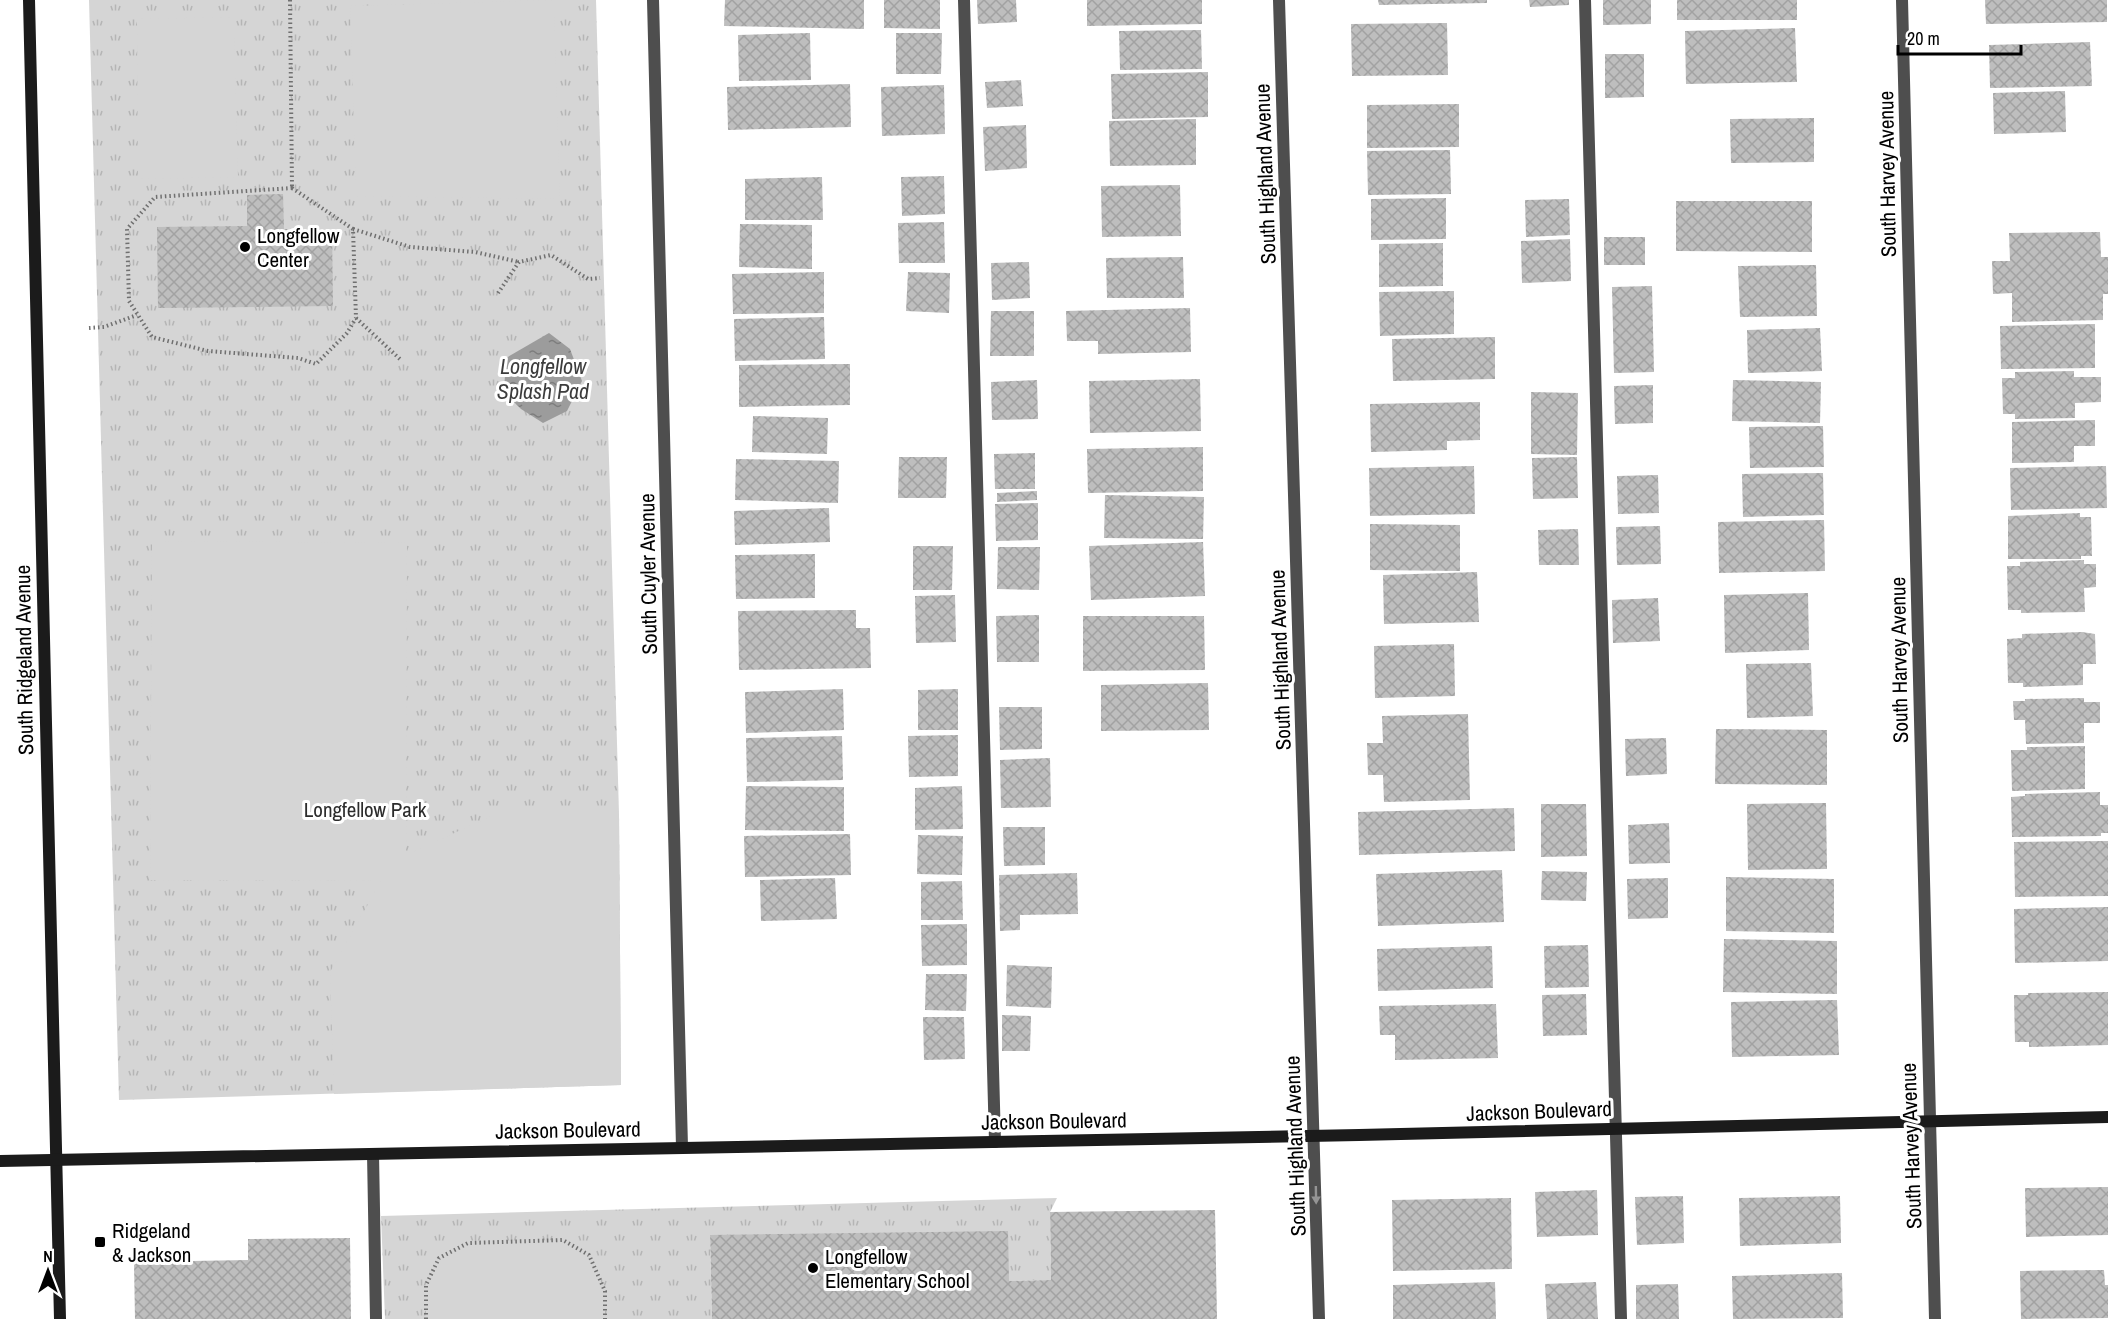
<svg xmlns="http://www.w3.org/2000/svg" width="2108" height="1319" font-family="'Archivo Narrow',sans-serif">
  <defs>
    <pattern id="park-tufts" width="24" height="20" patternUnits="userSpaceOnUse" patternTransform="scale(1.5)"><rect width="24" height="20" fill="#d5d5d5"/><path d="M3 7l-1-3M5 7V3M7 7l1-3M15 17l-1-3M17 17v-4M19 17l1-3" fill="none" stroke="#b5b5b5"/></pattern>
    <pattern id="water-ripples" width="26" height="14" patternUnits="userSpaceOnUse" patternTransform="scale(1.5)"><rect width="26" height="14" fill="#9c9c9c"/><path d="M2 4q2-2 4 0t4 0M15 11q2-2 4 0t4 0" fill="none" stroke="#7d7d7d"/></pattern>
    <pattern id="building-cross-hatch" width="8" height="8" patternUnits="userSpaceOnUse" patternTransform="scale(1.5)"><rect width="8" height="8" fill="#bebebe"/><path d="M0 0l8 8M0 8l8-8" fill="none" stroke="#a2a2a2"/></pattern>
  </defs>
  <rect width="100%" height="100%" fill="#fff"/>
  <g fill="url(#park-tufts)">
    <path d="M89,0h507l23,814 2,271 -502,15z"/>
    <path d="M1057,1198l-7,14 1,68 -42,1 -299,-45 2,83h-327l-4,-103z"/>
  </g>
  <g fill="#d5d5d5">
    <path d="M554,0l6,199 -204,-3 -6,-190z"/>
    <path d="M234,17l4,160 -100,2 -1,-160z"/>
    <path d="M152,541l255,2 -1,312 90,-41h123l2,271 -287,9 -4,-122 51,-91 -231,-1z"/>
    <path d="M563,1240l26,15 16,36v28h-179v-34l13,-27 29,-15z"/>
  </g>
  <path fill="url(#water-ripples)" d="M549,333l21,16 12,32 -15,30 -24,12 -22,-14 -17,-17 2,-34z"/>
  <g fill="url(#building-cross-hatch)">
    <path d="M725,0h139v29l-140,-3z"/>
    <path d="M884,0h56v29l-56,-1z"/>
    <path d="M977,0h39l1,22 -39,2z"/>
    <path d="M1087,0h115v24l-115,2z"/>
    <path d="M1378,0h109v3l-108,2z"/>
    <path d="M1529,0h40v5l-39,2z"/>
    <path d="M1603,0h48v24l-48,1z"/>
    <rect x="1677" y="0" width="120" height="20"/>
    <path d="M1985,0h122v22l-121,2z"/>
    <path d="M1447,23l1,52 -96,1 -1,-52z"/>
    <path d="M1795,28l2,54 -111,2 -1,-53z"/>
    <path d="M1201,30l1,39 -82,1 -1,-39z"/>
    <path d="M810,33l1,47 -72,1 -1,-46z"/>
    <path d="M896,33h46l-1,41h-45z"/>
    <path d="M2090,42l2,44 -102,2 -1,-43z"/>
    <path d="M1605,54h39v43l-39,1z"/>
    <path d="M1208,72v45l-96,2 -1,-45z"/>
    <path d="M1021,80l2,26 -36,2 -2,-26z"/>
    <path d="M850,84l1,43 -123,3 -1,-43z"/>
    <path d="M944,85l1,49 -63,2 -1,-49z"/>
    <path d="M2065,91l1,41 -72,2 -1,-41z"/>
    <path d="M1459,104v43l-92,1v-43z"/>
    <path d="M1814,118v44l-83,1 -1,-44z"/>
    <path d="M1196,119v46l-86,1 -1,-45z"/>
    <path d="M1026,125l1,43 -42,3 -2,-44z"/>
    <path d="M1450,150l1,44 -83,1 -1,-44z"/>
    <path d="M944,176l1,38 -43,2 -1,-39z"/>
    <path d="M822,177l1,43h-78v-41z"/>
    <path d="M1180,185l1,51 -79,1 -1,-51z"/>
    <path d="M283,194l1,35h48l1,77 -175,2 -1,-81 90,-1v-31z"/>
    <path d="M1446,198v41l-75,1v-41z"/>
    <path d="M1569,199l1,36 -44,2 -1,-37z"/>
    <path d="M1676,201h136v51l-136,-1z"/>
    <path d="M944,222l1,41h-46l-1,-40z"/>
    <path d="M740,224l72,1v44l-73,-2z"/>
    <path d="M2100,232l1,25h7v37h-5v26l-91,2v-29l-19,1 -1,-33h18l-1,-28z"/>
    <rect x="1604" y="237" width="41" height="28"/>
    <path d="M1570,239l1,42 -49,2 -1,-42z"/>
    <path d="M1443,243v43l-64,1v-43z"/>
    <path d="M1183,257l1,41h-77l-1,-40z"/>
    <path d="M1029,262l1,36 -38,2 -1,-37z"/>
    <path d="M1816,265l1,51 -77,1 -2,-51z"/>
    <path d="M824,272v41l-91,1 -1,-40z"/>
    <path d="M908,272l42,1 -1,40 -43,-2z"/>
    <path d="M1652,286l2,86 -40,1 -2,-86z"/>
    <path d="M1454,291v43l-74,2 -1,-44z"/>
    <path d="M1190,308l1,44 -93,2v-13h-31l-1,-30z"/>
    <path d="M991,311h43v45h-44z"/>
    <path d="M824,317l1,42 -90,2 -1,-42z"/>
    <path d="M2095,324v44l-94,1 -1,-43z"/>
    <path d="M1820,328l2,43 -74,2 -1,-43z"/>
    <path d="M1495,337v42l-102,2 -1,-42z"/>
    <path d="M850,364v41l-111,2v-42z"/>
    <path d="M2074,371v6h27v25l-26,1v15l-60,1v-5h-12l-1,-36h13v-6z"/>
    <path d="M1200,379l1,52 -111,2 -1,-52z"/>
    <path d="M1037,380l1,39 -46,1 -1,-38z"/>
    <path d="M1733,380l88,2 -1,41 -88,-2z"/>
    <path d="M1653,385v38l-38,1 -1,-38z"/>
    <path d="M1531,392l47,1 -1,62 -46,-1z"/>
    <path d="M1480,402v38l-33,1v9l-76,2 -1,-48z"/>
    <path d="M753,416l75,2 -1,36 -75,-2z"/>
    <path d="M2095,420v26h-21v16l-62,1v-41z"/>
    <path d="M1823,426l1,41 -74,1 -1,-41z"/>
    <path d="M1203,447v44l-115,2 -1,-44z"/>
    <path d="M1035,453v36h-40l-1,-35z"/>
    <path d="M899,457h48l-1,41h-48z"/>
    <path d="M1577,457l1,41 -45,1 -1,-41z"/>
    <path d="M736,459l103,2 -1,42 -103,-3z"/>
    <path d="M1474,466l1,48 -105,2 -1,-48z"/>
    <path d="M2106,466l1,42 -96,2 -1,-42z"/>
    <path d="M1823,473l1,42 -81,2 -1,-43z"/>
    <path d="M1658,475l1,38 -41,1 -1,-38z"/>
    <path d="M1037,491v9l-40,2v-9z"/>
    <path d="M1105,495l99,2 -1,42 -99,-1z"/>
    <path d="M1038,503v37l-42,1 -1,-37z"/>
    <path d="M829,508l1,34 -95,3 -1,-34z"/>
    <path d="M2080,513v4h11l1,39h-11v3h-73v-43z"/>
    <path d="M1824,520l1,51 -106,2 -1,-51z"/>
    <path d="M1370,524l90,1v46l-90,-1z"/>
    <path d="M1660,526l1,38 -44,1 -1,-38z"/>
    <path d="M1578,529l1,36h-40l-1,-35z"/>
    <path d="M1203,542l2,54 -114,4 -2,-54z"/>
    <path d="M913,546h40l-1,44h-39z"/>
    <path d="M998,547h42l-1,43 -42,-1z"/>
    <path d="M815,554v44l-79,1 -1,-44z"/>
    <path d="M2084,560v4h12v23l-12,1 1,24 -64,1v-3h-13l-1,-44h13v-4z"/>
    <path d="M1477,572l2,50 -95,2 -1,-49z"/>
    <path d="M1808,593l1,57 -84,3 -1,-58z"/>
    <path d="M955,595l1,47 -40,1 -1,-47z"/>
    <path d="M1658,598l2,43 -47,2 -1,-43z"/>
    <path d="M856,610v18h14l1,40 -132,2 -1,-59z"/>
    <path d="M1039,615v47h-42l-1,-46z"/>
    <path d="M1083,616h121l1,54 -122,1z"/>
    <path d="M2082,632l13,2 1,30h-13v21l-60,2v-4h-15l-1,-44 15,-1v-4z"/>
    <path d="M1454,644l1,52 -80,2 -1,-52z"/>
    <path d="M1811,663l2,53 -66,2 -1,-54z"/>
    <path d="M1208,683l1,47 -108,1v-46z"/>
    <path d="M843,689l1,41 -98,3 -1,-41z"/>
    <path d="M958,689v41h-40v-40z"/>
    <path d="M2084,698v4h16v21h-16v20l-58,1 -1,-24h-11l-1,-19h12v-2z"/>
    <path d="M999,707h43v42l-42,1z"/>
    <path d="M1468,714l2,86 -86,2 -1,-27h-15l-1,-32h16l-1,-27z"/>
    <path d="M1716,729l111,1v55l-112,-1z"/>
    <path d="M958,735v41l-49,1 -1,-41z"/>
    <path d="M842,736l1,44 -96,2 -1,-44z"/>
    <path d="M1666,738l1,36 -41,2 -1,-37z"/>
    <path d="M2085,746v43l-73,2 -1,-41h16v-3z"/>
    <path d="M1050,758l1,49 -50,1 -1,-48z"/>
    <path d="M746,786l98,1v44l-99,-1z"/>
    <path d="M962,786l1,43 -48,1v-42z"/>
    <path d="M2100,792v13h8v28h-7v3l-89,1 -1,-40 14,-1v-2z"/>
    <path d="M1826,803l1,66 -79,1 -1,-66z"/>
    <path d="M1541,804h45l1,52 -46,1z"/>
    <path d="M1514,808l1,43 -156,4 -1,-43z"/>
    <path d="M1669,823l1,40 -41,1 -1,-39z"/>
    <path d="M1003,827h42v38l-41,1z"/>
    <path d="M850,834l1,41 -106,2 -1,-41z"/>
    <path d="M918,835l45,1 -1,39 -45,-1z"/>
    <path d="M2108,841v55l-93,1 -1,-55z"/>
    <path d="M1502,870l2,52 -126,4 -2,-52z"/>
    <path d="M1542,871l45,1 -1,29 -45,-1z"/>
    <path d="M1077,873l1,41 -58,1v15l-20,1 -1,-56z"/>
    <path d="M1726,877l108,2v54l-108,-2z"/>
    <path d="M835,878l2,41 -76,2 -1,-41z"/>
    <path d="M1668,878v40l-40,1 -1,-40z"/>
    <path d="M962,881l1,39h-42v-38z"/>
    <path d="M2108,907v54l-93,2 -1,-54z"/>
    <path d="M967,924v41l-45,1 -1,-41z"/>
    <path d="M1724,939l113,2v53l-114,-2z"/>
    <path d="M1588,945l1,42 -44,1 -1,-42z"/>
    <path d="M1492,946l1,42 -115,3 -1,-42z"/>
    <path d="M1007,965l45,2 -1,41 -45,-2z"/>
    <path d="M926,974h41l-1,37 -41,-1z"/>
    <path d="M2108,992v53l-79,2v-5h-14l-1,-47h14v-2z"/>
    <path d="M1586,994l1,41 -44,1 -1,-41z"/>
    <path d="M1837,1000l2,55 -107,2 -1,-55z"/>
    <path d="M1496,1004l2,54 -103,2v-25h-15l-1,-29z"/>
    <path d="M1002,1015l29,1 -1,35h-28z"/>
    <path d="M923,1017h41l1,42 -41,1z"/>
    <path d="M2108,1187v48l-82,2 -1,-49z"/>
    <path d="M1597,1190l1,45 -61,2 -2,-45z"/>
    <path d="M1683,1196l1,47 -47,2 -2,-48z"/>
    <path d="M1840,1196l1,47 -101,3 -1,-48z"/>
    <path d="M1511,1198l1,71 -119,2 -1,-71z"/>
    <path d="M1215,1210l2,109h-505l-2,-84 298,-4 1,50 42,-1 -1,-68z"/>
    <path d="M350,1238l1,81h-216l-1,-57 114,-2v-21z"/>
    <path d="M2104,1270l1,15h3v33l-87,1 -1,-48z"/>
    <path d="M1842,1273l1,45 -110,1 -1,-43z"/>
    <path d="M1495,1282l1,37h-103v-34z"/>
    <path d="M1596,1282l2,37h-51l-2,-35z"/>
    <path d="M1678,1284l1,35h-43v-34z"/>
  </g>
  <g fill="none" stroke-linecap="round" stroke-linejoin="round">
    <g stroke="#707070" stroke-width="4" stroke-dasharray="1.5 3" stroke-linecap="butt">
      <path d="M290,0l2,188"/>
      <path d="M292,188l61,41 3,89 -9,15 -31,31 -18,-6 -90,-7 -56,-14 -23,-36 -2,-72 28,-32z"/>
      <path d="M353,229l57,18 65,5 44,10"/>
      <path d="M498,293l21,-31 32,-7 37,24 12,-1"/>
      <path d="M356,318l46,43"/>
      <path d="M89,328l15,-1 33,-12"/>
      <path d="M426,1319v-34l13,-27 29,-15 95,-3 26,15 16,36v28"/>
    </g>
    <g stroke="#4e4e4e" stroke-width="12">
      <path d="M964,0l31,1142"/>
      <path d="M1585,0l36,1319"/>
      <path d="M373,1154l3,165"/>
    </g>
    <g stroke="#4e4e4e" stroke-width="12">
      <path d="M653,0l29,1147"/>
      <path d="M1279,0l40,1319"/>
      <path d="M1902,0l33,1319"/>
    </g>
    <g stroke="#1b1b1b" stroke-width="12">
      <path d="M29,0l31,1319"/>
      <path d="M0,1161l1359,-26 749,-18"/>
    </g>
  </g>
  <defs><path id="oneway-solid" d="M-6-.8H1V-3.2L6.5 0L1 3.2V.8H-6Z" transform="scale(1.5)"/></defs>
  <use fill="#959595" href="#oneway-solid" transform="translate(1316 1195) rotate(89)"/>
  <g fill="#000" stroke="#fff" stroke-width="2">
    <circle cx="245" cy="247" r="6"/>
    <rect x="94" y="1236" width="12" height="12" rx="3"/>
    <circle cx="813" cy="1268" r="6"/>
  </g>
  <g text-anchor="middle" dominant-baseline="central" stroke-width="6" stroke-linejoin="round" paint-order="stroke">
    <g font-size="21" fill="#000" stroke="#fff">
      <text transform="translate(1265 174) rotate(-92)">South Highland Avenue</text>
      <text transform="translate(1887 174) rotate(-91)">South Harvey Avenue</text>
      <text transform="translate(648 574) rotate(-91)">South Cuyler Avenue</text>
      <text transform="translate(24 660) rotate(-91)">South Ridgeland Avenue</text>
      <text transform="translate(1280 660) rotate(-92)">South Highland Avenue</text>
      <text transform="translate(1899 660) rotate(-91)">South Harvey Avenue</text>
      <text transform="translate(1539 1111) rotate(-2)">Jackson Boulevard</text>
      <text transform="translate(1054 1121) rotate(-1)">Jackson Boulevard</text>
      <text transform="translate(568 1130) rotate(-1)">Jackson Boulevard</text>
      <text transform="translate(1295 1146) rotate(-92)">South Highland Avenue</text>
      <text transform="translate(1911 1146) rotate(-92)">South Harvey Avenue</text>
    </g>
    <g font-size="21" fill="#000" stroke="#fff" text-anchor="start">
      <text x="257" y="235">Longfellow<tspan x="257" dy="24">Center</tspan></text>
      <text x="112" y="1230">Ridgeland<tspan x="112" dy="24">&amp; Jackson</tspan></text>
      <text x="825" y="1256">Longfellow<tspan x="825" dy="24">Elementary School</tspan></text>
    </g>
    <g font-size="21" fill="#2c2c2c" stroke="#fff">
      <text x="365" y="809">Longfellow Park</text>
    </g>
    <g font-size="22" font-style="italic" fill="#3d3d3d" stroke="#fff">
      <text x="543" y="366">Longfellow<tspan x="543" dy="25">Splash Pad</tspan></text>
    </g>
  </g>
  <g transform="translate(48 1271)" stroke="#ffffff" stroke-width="4.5" paint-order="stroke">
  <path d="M0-4.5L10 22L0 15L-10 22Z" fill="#000000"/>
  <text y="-9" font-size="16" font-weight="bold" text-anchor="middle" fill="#000000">N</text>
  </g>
  <path d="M1898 45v9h123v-9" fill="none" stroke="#000000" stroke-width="3"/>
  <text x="1907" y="45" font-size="18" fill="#000000" stroke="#ffffff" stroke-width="4.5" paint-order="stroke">20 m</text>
</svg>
